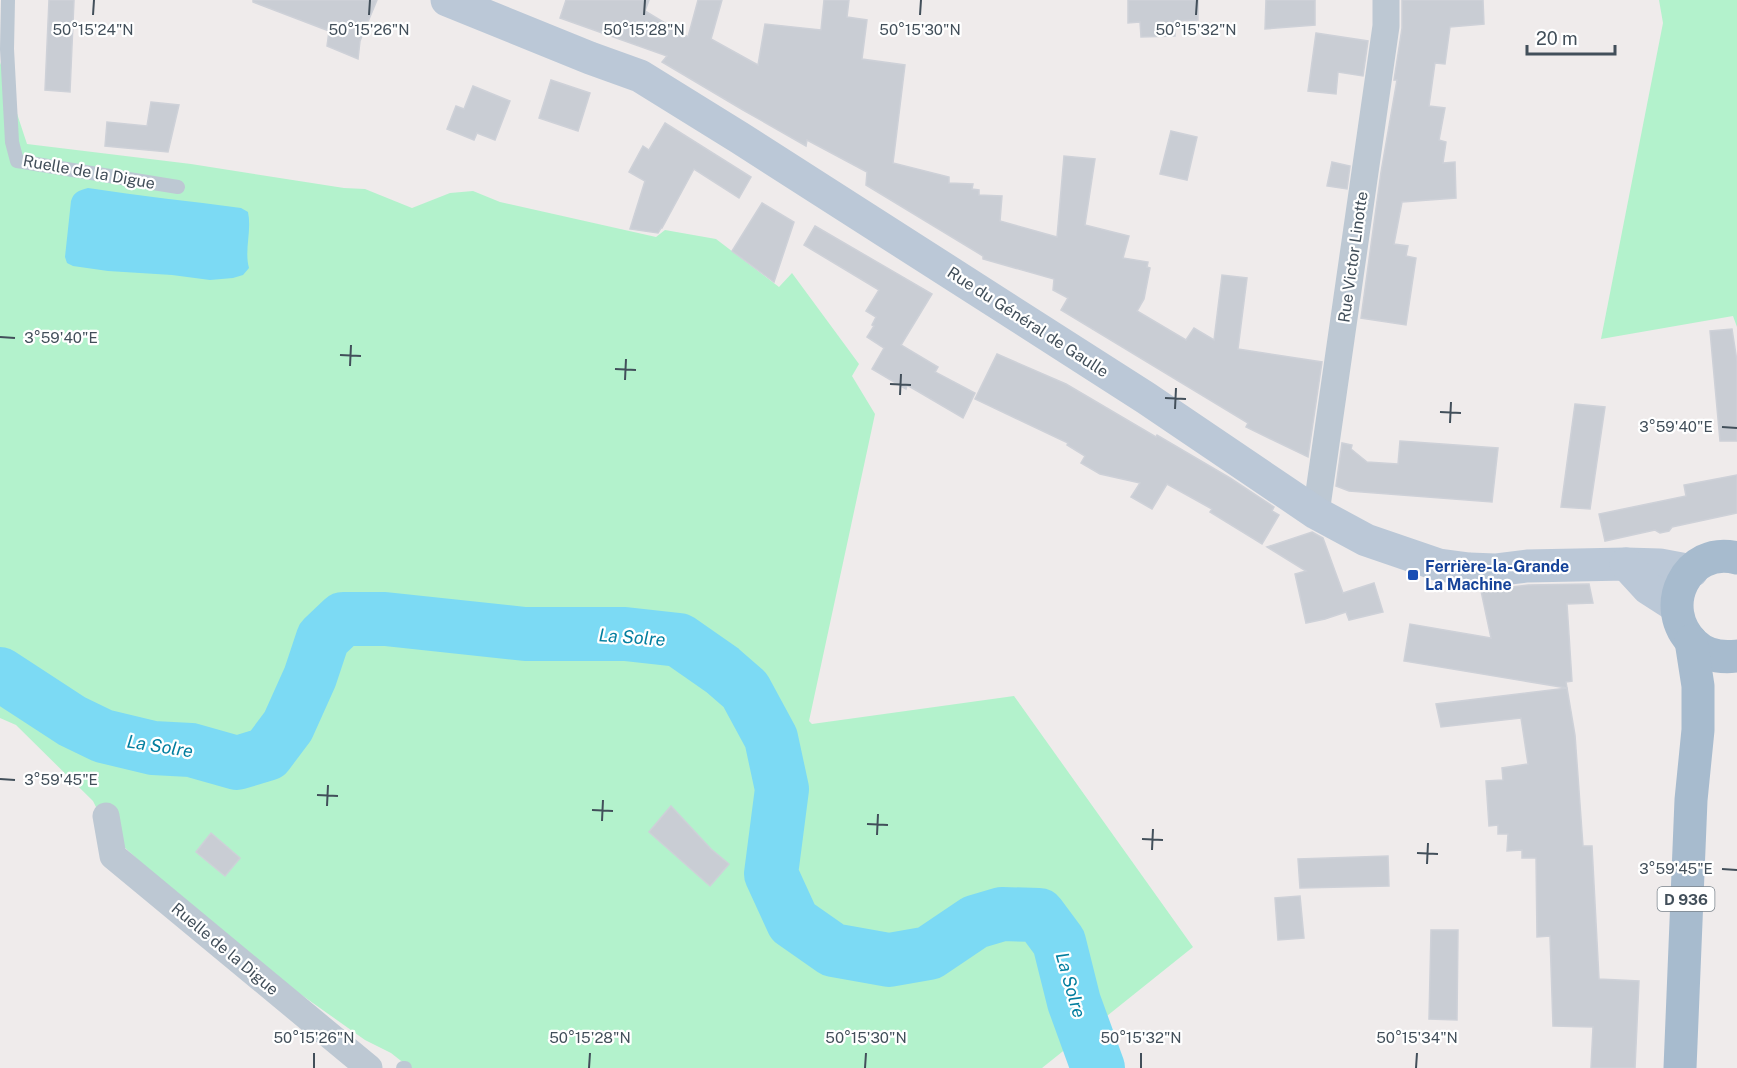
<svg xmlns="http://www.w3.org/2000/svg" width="1737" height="1068" font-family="'Public Sans',sans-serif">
  <rect width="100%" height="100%" fill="#efebeb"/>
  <g fill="#b3f2cc">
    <path d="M1659,0h78v327l-4,-11 -132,23 62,-316z"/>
    <path d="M0,62l27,82 164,20 153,24 21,1 47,19 38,-15 23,-2 27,11 156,35 9,-7 51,9 63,48 13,-14 67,91 -7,12 23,38 -66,307 3,3 202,-28 179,251 -151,121h-632l-19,-15 -26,-13 -138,-98 -118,-109 -16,-32 -77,-76 -16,-7z"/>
  </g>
  <path fill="#7cdaf4" d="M88,188c51,8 102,13 153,20l7,4c4,19 -4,38 1,56l-6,7 -10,3 -23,2 -38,-5 -64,-4 -35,-5 -6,-3 -2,-6 6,-56c3,-9 7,-10 17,-13z"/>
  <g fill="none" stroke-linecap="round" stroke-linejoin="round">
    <path stroke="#7cdaf4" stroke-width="54" d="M0,674l72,47 31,15 50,12 38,2 46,13 30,-9 21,-28 22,-49 13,-39 20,-19h42l140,15h100l54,6 43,30 23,20 26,48 11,51 -11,85 22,48 40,28 56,10 40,-7 46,-31 27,-8 37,1 20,27 15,60 24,66"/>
  </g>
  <g fill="#c9cdd4" stroke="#ced1d8" stroke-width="1.5">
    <path d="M49,0h25l-4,92 -25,-2z"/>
    <path d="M253,0h124l-17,41 -2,18 -31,-13 2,-15 -76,-29z"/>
    <path d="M566,0h83l-4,11 43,26 10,-37h24l-11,39 47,26 7,-41 56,6 3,-30h25l-2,17 20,3 -5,39 43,6 -12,98 56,14v6l24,1 -1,5 7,1v5l23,1 -2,25 57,16 7,-81 31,3 -10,66 44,11 -6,22 25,4 -1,5 3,1 -6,31 -7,12 49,29 8,-12 20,12 8,-65 25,3 -9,71 84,13 -14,95 -62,-30 2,-4 -187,-113 7,-12 -15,-8 1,-11 -71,-20v-3l-117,-71 1,-13 -60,-32 -1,6 -63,-36 -81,-48 5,-6 -107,-38z"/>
    <path d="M1128,0h70v20l-23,1v15l-34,1 -1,-15 -12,1z"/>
    <path d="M1266,0h49v25l-50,4z"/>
    <path d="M1402,0h81l1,24 -34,3 -5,37 -10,-1 -6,43 16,2 -6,32 7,2 -3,21 12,-1 1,36 -54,4 -8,42 14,2 -2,10 10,2 -10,67 -45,-7 20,-146 16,-92h-3l8,-52z"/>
    <path d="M1316,33l52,8 -5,35 -25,-4 -2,22 -28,-3z"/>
    <path d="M551,80l39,13 -12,38 -39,-13z"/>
    <path d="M473,86l37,15 -15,39 -18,-7 -3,7 -27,-11 9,-23 8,3z"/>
    <path d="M151,102l28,3 -11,47 -63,-6 2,-24 40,4z"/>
    <path d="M665,123l86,54 -12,21 -45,-29 -32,59h-1l-3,5 -28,-4 15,-48 -16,-9 14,-26 6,4z"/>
    <path d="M1171,131l26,6 -10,43 -27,-6z"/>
    <path d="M1332,162l18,4 -3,23 -20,-3z"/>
    <path d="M762,203l32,19 -20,60 -42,-31z"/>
    <path d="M815,226l117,68 -31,51 37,22 -3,5 40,21 -12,25 -56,-33 -1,4 -34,-20 12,-21 -17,-11 7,-11 -2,-1 4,-8 -10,-6 13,-21 -75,-45z"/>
    <path d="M1732,329l5,32v80h-17l-10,-110z"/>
    <path d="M997,354l69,30 90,53 1,-2 73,43 44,29 -2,4 7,4 -17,29 -52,-32 2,-3 -45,-25 -15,25 -21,-12 9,-14 -40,-9 -19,-11 4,-7 -18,-11 1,-2 -93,-44z"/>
    <path d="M1575,404l30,3 -15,102 -29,-2z"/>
    <path d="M1400,441l98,7 -6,54 -143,-11 -13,-5 6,-43 10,2 -1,4 16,13 31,2z"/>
    <path d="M1737,475v38l-65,14 -3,4 -9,2 -5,-3 -50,11 -6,-27 87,-18 -2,-11z"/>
    <path d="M1312,532l11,6 20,55 31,-10 9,29 -34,8 -3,-8 -21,7 -19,4 -11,-49 11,-3 -39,-24z"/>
    <path d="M1589,584l4,19 -26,1 5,77 -6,1 1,6 -163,-27 6,-37 81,14 -10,-47 47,-6z"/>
    <path d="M1567,688l8,47 8,111h9l7,133 40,2 -4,87h-44l2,-41 -40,-1 -3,-90 -13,1 -1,-79h-14v-8l-15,1 1,-17h-10v-9l-9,1 -3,-45 17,-1 -1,-12 26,-4 -7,-46 -80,9 -5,-23z"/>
    <path d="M671,806l40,43 18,15 -19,22 -61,-54z"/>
    <path d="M211,833l29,25 -15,18 -29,-24z"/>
    <path d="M1388,856l1,30 -89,2 -2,-29z"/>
    <path d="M1300,896l4,42 -26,2 -3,-42z"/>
    <path d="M1431,930h27l-1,90 -28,-1z"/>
  </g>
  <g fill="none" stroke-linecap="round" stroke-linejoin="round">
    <g stroke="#bdc8d3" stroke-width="14">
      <path d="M8,0l-1,49 5,93 5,19 161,26"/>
      <path d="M403,1068h2"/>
    </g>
    <g stroke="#bdc8d3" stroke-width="27">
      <path d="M1316,513l70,-487v-26"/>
      <path d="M106,816l7,40 256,212"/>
    </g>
    <g stroke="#bbc8d7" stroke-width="33">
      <path d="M447,0l143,58 50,18 100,62 406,260 170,115 50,27 73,25 30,4 26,1 32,-4 99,-2 34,1 32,6"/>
      <path d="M1626,564l22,24 28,18"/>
    </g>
    <g stroke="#a7bbce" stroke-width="33">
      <path d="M1737,558c-50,-13 -81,50 -43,86 12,12 27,14 43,12"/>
      <path d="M1680,1068l11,-268 7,-70v-44l-7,-45"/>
    </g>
  </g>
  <path fill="none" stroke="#424f5a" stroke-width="2" d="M93,15l1,-15M369,15l1,-15M644,15l1,-15M920,15l1,-15M1196,15l1,-15M0,337l15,1M340,355l21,1M350,366l1,-21M615,369l21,1M625,380l1,-21M890,384l21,1M900,395l1,-21M1165,398l21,1M1175,409l1,-21M1440,412l21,1M1450,423l1,-21M1722,427l15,1M0,779l15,1M317,795l21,1M327,806l1,-21M592,810l21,1M602,821l1,-21M867,824l21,1M877,835l1,-21M1142,839l21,1M1152,850l1,-21M1417,853l21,1M1427,864l1,-21M1722,869l15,1M314,1068v-15M589,1068l1,-15M865,1068l1,-15M1141,1068v-15M1416,1068l1,-15"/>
  <rect fill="#1a4fb4" stroke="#fff" stroke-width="2" x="1407" y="569" width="12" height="12" rx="3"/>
  <g text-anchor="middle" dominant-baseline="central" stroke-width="4.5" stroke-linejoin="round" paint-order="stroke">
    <rect fill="#fff" stroke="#7b848c" stroke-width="1.5" x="1657.5" y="887" width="57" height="24" rx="4.5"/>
    <g font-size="15" font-weight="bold" fill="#424f5a">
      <text x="1686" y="899">D 936</text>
    </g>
    <g font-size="16" fill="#424f5a" stroke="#fff">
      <text transform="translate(89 172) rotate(10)">Ruelle de la Digue</text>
      <text transform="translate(1353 257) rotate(-82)">Rue Victor Linotte</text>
      <text transform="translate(1028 322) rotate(33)">Rue du Général de Gaulle</text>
      <text transform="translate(225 949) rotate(40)">Ruelle de la Digue</text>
    </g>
    <g font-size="16" font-weight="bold" fill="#164399" stroke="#fff" text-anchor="start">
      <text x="1425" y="566">Ferrière-la-Grande<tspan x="1425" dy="18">La Machine</tspan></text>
    </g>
    <g font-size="18" font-style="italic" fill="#027e9f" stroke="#fff">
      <text transform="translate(632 637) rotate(4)">La Solre</text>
      <text transform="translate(160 746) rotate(9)">La Solre</text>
      <text transform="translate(1071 985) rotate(74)">La Solre</text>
    </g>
  </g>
  <g font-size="15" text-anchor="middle" fill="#424f5a" stroke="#fff" stroke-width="4.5" stroke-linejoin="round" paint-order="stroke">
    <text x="93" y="35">50°15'24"N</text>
    <text x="369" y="35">50°15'26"N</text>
    <text x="644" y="35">50°15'28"N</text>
    <text x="920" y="35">50°15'30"N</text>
    <text x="1196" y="35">50°15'32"N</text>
    <text x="61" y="343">3°59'40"E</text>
    <text x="1676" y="432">3°59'40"E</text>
    <text x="61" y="785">3°59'45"E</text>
    <text x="1676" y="874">3°59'45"E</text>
    <text x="314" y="1043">50°15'26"N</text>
    <text x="590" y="1043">50°15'28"N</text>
    <text x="866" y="1043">50°15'30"N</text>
    <text x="1141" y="1043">50°15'32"N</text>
    <text x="1417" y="1043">50°15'34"N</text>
  </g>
  <path d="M1527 45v9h88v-9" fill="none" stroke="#424f5a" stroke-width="3"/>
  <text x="1536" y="45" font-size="18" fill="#424f5a" stroke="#ffffff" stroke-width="4.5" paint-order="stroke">20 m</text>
</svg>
